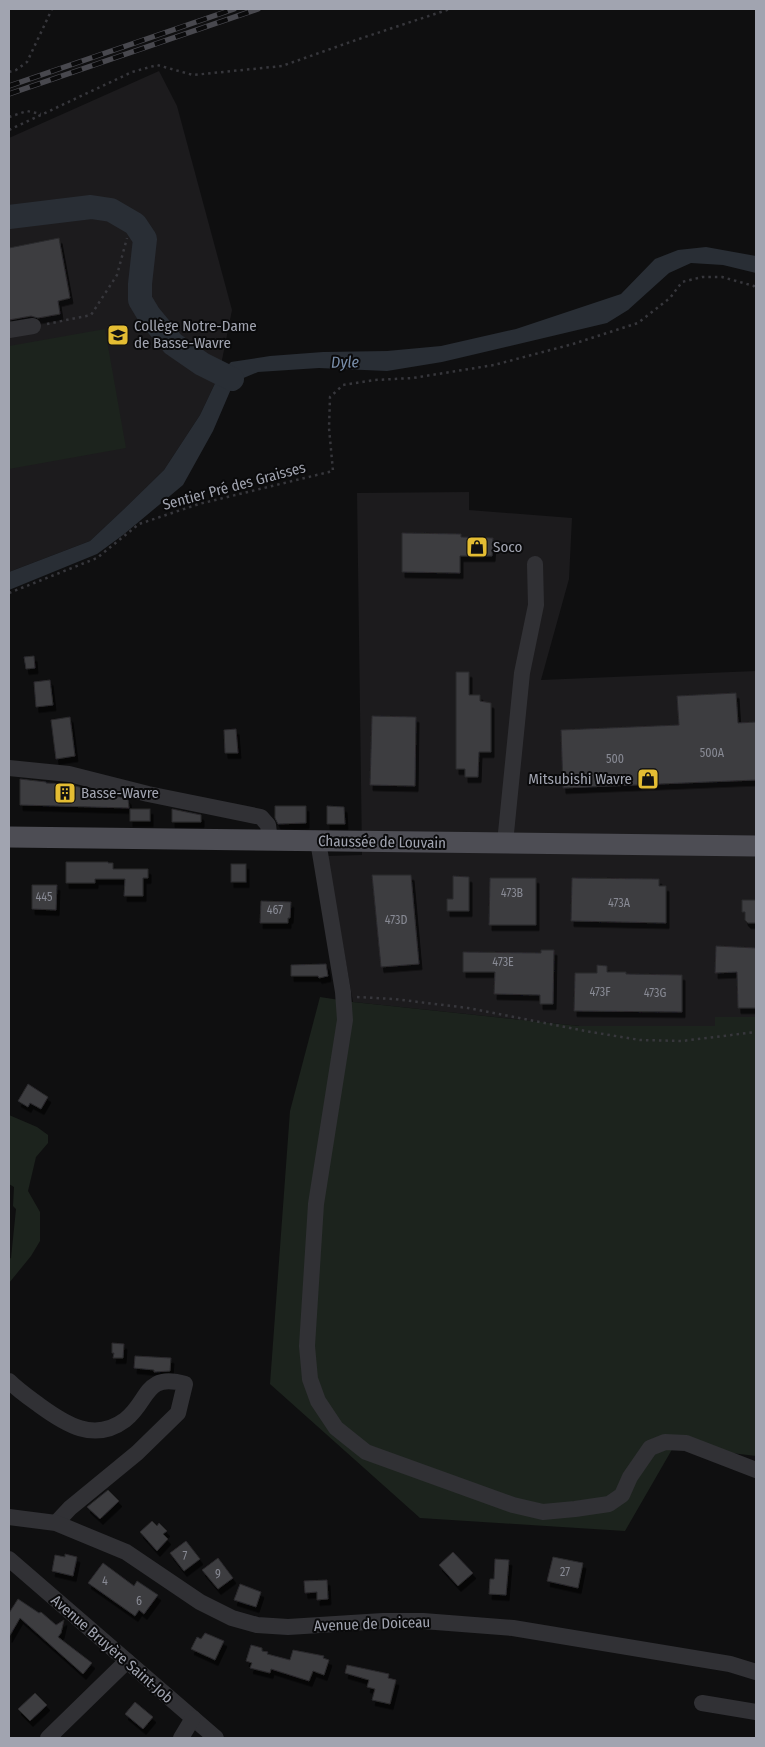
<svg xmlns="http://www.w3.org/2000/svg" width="765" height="1747" font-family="'Fira Sans Condensed',sans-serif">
  <defs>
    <filter id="shadow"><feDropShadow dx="3" dy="5.5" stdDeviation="0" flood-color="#0009"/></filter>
  </defs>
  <rect width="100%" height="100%" fill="#0f0f10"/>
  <g fill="#1c1b1d">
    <path d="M159,71l18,35 55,204 -13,65 -19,40 -36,55 -40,39 -34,32 -81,31v-434z"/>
    <path d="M469,492v18l103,8 -3,61 -28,101 215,-9v346h-41v9h-136l-226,-24 -26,-146 35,-1 -5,-362z"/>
  </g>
  <g fill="#1c231d">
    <path d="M105,329l21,119 -117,21v-123z"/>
    <path d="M320,997l33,5 226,24h136v-9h41v439l-82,-10 -49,85 -205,-13 -150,-134 20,-273z"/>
    <path d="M9,1115l28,12 11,8v8l-12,14 -8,34 12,21v29l-9,15 -22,27v-24l2,-1 5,-49 -3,-3 1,-19 -5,-3z"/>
  </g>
  <path fill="#292e35" d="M706,247l50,9v17l-33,-8 -32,-2 -22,10 -41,37 -21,13 -165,39 -55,9 -68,-3 -61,4 -24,10 -21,49 -30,54 -60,50 -26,19 -88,36v-18l81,-31 34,-32 40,-39 36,-55 19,-40 12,-13 39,-6 53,-4 64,-1 54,-5 75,-17 105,-35 34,-35 23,-9z"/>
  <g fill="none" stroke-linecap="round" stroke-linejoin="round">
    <path stroke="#292e35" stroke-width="24" d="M9,217l82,-10 20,3 24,14 10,15 -5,45v16l9,15 24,29 29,20 30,15"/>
  </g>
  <g fill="#3c3c40" stroke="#2a292c" filter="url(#shadow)">
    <path d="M59,238l11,60 -12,3 2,13 -22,4 -7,-2 -22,4v-72z"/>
    <path d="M402,533l59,1v3l32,1 -1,18h-32v17l-58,-1z"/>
    <path d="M34,656l1,12 -9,1 -2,-12z"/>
    <path d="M456,672h13v23h11v6l11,2v49h-12l-1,25h-13v-8h-9z"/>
    <path d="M50,680l3,25 -17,2 -2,-25z"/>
    <path d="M736,693l2,30 18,-1v58l-193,8 -2,-58 118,-5 -2,-29z"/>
    <path d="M372,716l44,1 -1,69 -45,-1z"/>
    <path d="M70,717l5,39 -19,3 -5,-39z"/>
    <path d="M236,729l2,24h-13l-1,-23z"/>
    <path d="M20,779l26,3v1l21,1 61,15 1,9 -109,-3z"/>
    <path d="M275,806h31v17l-28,1 -3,-6z"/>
    <path d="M327,806l17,1 1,17h-18z"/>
    <rect x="130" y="809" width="20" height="12"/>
    <path d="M172,809l29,6v7h-29z"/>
    <path d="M66,862h42v1h5v6h35v9h-5v18h-19l1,-17h-30v4h-29z"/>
    <rect x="231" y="864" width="15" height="18"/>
    <path d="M372,875h39l8,89 -38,3z"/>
    <path d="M453,876l16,1v34h-22v-12h6z"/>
    <path d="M490,878h46v47h-47z"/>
    <path d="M572,878l87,1v7h7v37l-95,-2z"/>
    <path d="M32,885h25l-1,25 -24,-1z"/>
    <path d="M742,900h14v23h-8l-3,-3v-8h-3z"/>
    <path d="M261,901l30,1 -1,16h-2v5h-28z"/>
    <path d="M716,946l40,2v60h-18l-1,-36 -22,1z"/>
    <path d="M541,950h13l-1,54h-13v-9l-46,-1 1,-22h-32v-20l78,1z"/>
    <path d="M326,964l2,12 -9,2 -1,-2h-27v-11z"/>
    <path d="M597,965l10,1v6h19v2l56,1v37l-108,-1 1,-38h22z"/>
    <path d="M28,1084l20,13 -7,12 -11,-6 -2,4 -10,-6z"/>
    <path d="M112,1343l12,1 -1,14h-10l1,-5h-2z"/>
    <path d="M135,1356l36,2 -1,13 -16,1v-2l-20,-2z"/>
    <path d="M108,1490l11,11 -19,18 -13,-12z"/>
    <path d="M152,1521l5,5 2,-3 8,8 -4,3 5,5 -11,12 -17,-19z"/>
    <path d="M186,1541l14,18 -16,12 -14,-18z"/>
    <path d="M453,1552l20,21 -15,13 -19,-21z"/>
    <path d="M65,1554l12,3 -4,19 -21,-5 3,-16 10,2z"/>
    <path d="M553,1557l30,6 -5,25 -31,-7z"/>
    <path d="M218,1558l15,20 -15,11 -16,-19z"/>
    <path d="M495,1559l14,1 -3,35 -17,-1 1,-15h4z"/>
    <path d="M103,1563l31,23 3,-5 21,14 -14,19 -5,-4 -4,6 -47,-33z"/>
    <path d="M327,1580l1,19 -11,1v-8l-12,1 -1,-12z"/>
    <path d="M240,1584l21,8 -5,15 -22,-7z"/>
    <path d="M18,1599l21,14 2,-1 15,13 8,-5 -3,13 -3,4 34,26 -9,11 -63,-56 -11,19v-24z"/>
    <path d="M205,1633l19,8 -9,19 -24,-11 6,-12 4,2z"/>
    <path d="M251,1645l11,3v3l6,1 -1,2 23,6 3,-10 31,6 -1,2 6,2 -5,15 -11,-4 -4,10 -38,-12 -1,4 -20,-5 2,-5 -6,-2z"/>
    <path d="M347,1665l42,9 -1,4 8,2 -6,24 -18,-4 3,-11 -8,-2 2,-7 -24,-7z"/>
    <path d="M35,1693l12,12 -17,16 -12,-12z"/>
    <path d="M135,1702l18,15 -10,12 -18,-15z"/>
  </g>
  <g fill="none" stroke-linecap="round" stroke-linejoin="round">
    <g stroke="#37373c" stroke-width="2.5" stroke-dasharray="2.5 4" stroke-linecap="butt">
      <path d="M9,72l7,-2 11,-8 25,-53"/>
      <path d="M9,117l18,-6 14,3"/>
      <path d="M9,130l123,-58 25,-7 36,10 89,-9 74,-26 94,-31"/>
      <path d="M47,324l44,-9 26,-40 10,-37"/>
      <path d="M9,593l88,-35 42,-34 60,-20 134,-33 -4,-43 1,-31 13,-12 32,-5 38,-2 81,-13 79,-21 65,-21 32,-25 12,-16 20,-5h20l32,9 2,3"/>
      <path d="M357,997l37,2 74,9 123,24 49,8 42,1 74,-9"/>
    </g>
    <g stroke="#313135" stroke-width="16">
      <path d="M9,330l24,-4"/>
      <path d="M9,768l60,6 79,20 113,23 7,8 2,15"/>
      <path d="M318,841l25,151 2,28 -29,184 -9,142 3,33 8,22 18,27 30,24 147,53 30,7 32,-3 34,-5 13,-9 8,-18 20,-29 15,-6 21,1 70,27"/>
      <path d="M505,843l17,-170 14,-68 -1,-41"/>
      <path d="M9,1381c9,9 19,16 30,24 26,19 55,38 86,15 24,-18 19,-48 60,-36l-7,29 -41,40 -67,55 -14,15"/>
      <path d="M9,1517l47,6 70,29 74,50 32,16 25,7 31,2 95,-6h40l90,7 217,36 26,8"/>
      <path d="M9,1559l207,179"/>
      <path d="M702,1703l54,9"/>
      <path d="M48,1738l79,-77"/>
      <path d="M181,1738l12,-20"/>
    </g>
    <path stroke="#4d4d54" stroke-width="21" d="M9,837l747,9"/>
    <g stroke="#48484e" stroke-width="5.5">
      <g id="rail">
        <path d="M9,86l225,-77"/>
        <path d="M9,94l249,-85"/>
      </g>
    </g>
    <use href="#rail" stroke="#0a0a0b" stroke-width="4" stroke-dasharray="11" stroke-linecap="butt"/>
  </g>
  <defs>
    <g id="school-square" transform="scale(1.125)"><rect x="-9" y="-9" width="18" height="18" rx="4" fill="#e4bd33" stroke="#0a0a0b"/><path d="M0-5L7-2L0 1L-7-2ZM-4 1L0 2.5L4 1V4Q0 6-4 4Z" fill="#111"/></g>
    <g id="shop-square" transform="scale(1.125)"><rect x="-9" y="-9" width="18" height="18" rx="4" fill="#e4bd33" stroke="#0a0a0b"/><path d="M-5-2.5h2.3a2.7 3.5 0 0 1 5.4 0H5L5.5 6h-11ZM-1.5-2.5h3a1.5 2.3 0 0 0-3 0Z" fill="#111"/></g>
    <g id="building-square" transform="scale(1.125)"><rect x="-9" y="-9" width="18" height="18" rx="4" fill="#e4bd33" stroke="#0a0a0b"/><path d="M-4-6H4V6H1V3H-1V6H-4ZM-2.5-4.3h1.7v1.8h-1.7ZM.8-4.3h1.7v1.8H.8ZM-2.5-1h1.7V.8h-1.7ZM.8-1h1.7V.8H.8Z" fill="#111"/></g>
  </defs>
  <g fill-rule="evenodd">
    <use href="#school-square" x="118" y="335"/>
    <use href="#shop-square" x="477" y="547"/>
    <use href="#shop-square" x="648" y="779"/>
    <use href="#building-square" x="65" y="793"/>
  </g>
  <g text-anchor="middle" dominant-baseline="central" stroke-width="4" stroke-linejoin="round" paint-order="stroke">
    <g font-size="12" fill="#888a94">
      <text x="712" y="753">500A</text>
      <text x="615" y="759">500</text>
      <text x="512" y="893">473B</text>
      <text x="44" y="897">445</text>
      <text x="619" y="903">473A</text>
      <text x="275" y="910">467</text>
      <text x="396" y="920">473D</text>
      <text x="503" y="962">473E</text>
      <text x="600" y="992">473F</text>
      <text x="655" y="993">473G</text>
      <text x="185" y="1556">7</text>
      <text x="565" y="1572">27</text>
      <text x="218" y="1574">9</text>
      <text x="105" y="1581">4</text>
      <text x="139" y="1601">6</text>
    </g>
    <g font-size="15" fill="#a1a4b0" stroke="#0a0a0b" text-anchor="start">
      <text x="134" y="326">Collège Notre-Dame<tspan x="134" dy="17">de Basse-Wavre</tspan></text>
      <text x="493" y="547">Soco</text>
      <text x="632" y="779" text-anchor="end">Mitsubishi Wavre</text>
      <text x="81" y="793">Basse-Wavre</text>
    </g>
    <g font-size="15" fill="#a1a4b0" stroke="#0a0a0b">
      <text transform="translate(234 486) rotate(-15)">Sentier Pré des Graisses</text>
      <text transform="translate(382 842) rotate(1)">Chaussée de Louvain</text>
      <text transform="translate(372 1624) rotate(-2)">Avenue de Doiceau</text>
      <text transform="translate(112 1649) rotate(41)">Avenue Bruyère Saint-Job</text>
    </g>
    <g font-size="16" font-style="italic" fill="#798eaa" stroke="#0a0a0b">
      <text transform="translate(345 362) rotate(-1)">Dyle</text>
    </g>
  </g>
  <rect width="765" height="1747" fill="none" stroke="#a1a4b0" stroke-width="20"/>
</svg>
